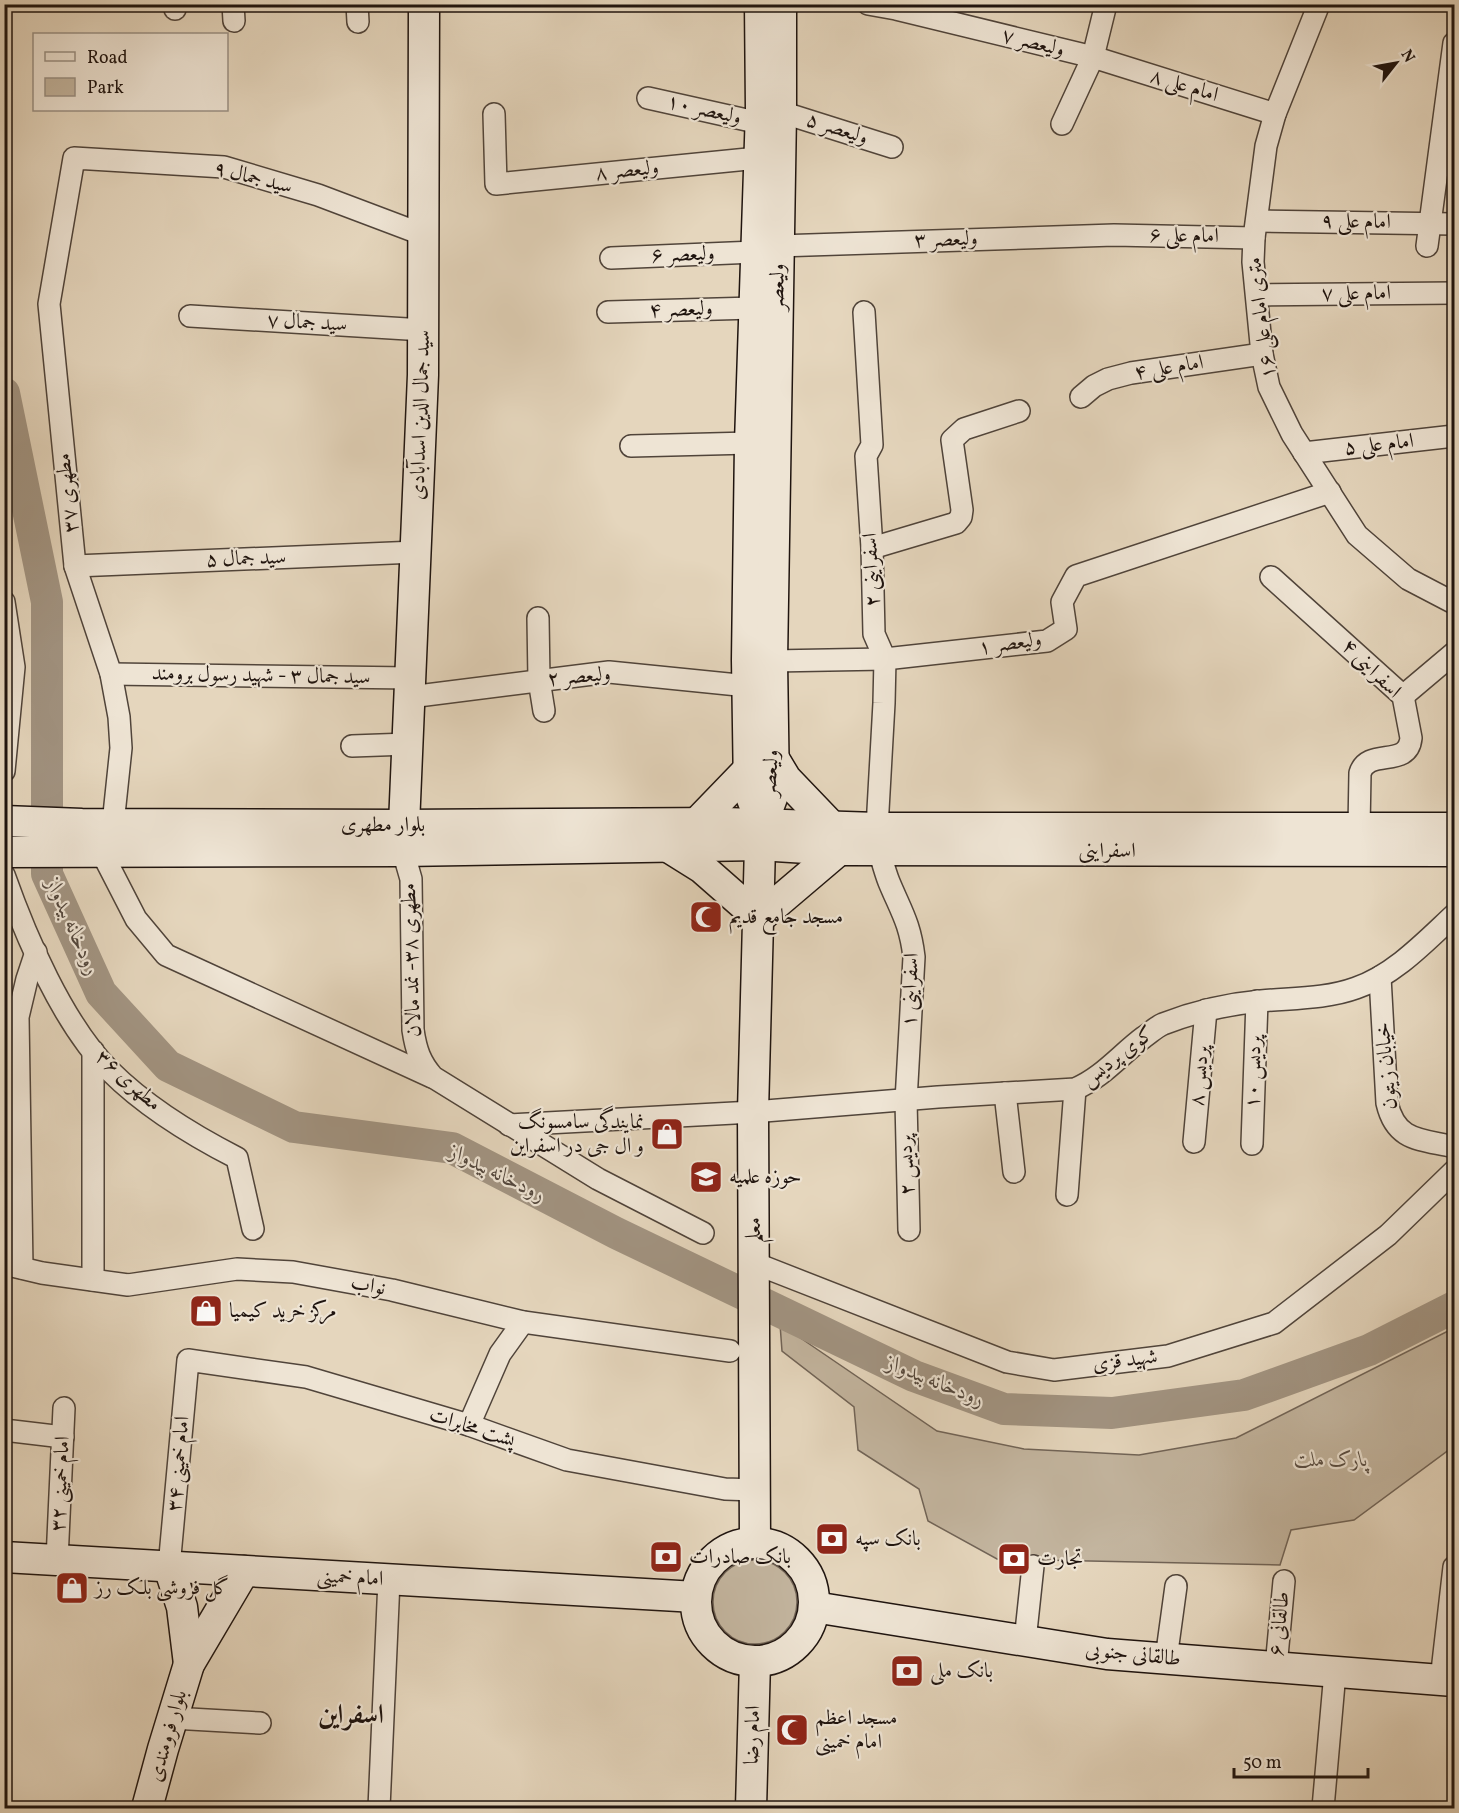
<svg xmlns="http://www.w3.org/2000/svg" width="1459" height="1813" font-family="Vollkorn,Amiri,serif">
  <rect width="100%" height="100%" fill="#e5d6bd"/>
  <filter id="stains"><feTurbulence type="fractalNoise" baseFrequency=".00333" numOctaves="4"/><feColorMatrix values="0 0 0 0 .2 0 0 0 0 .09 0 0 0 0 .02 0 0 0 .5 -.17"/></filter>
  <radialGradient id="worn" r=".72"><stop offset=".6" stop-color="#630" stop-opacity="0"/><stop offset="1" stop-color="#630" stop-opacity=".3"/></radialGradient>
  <g fill="#c3b59f" stroke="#716457" stroke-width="1.5">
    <path d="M780,1324l157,107 87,18 115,6 97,-17 218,-110v118l-100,74 -63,10 -11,35 -283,-6 -69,-38 -9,-32 -61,-39 -4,-43 -72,-56z"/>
    <circle cx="755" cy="1602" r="42"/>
  </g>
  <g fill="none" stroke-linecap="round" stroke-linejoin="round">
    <path stroke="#a29482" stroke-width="32" d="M4,393l43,209v272l54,119 67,73 126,61 158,21 164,85 298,143 90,33 108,4 132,-18 125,-45 85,-43"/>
    <g stroke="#50443a" stroke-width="24">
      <g id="street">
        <path d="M175,4v5"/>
        <path d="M233,4l1,17"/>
        <path d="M357,4l1,18"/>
        <path d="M868,4l28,5 197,48 182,57"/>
        <path d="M1319,4l-44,110 -9,32 -12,92 -1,24 9,92 7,33 23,47 65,101 51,44 46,24"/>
        <path d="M648,98l112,25"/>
        <path d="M781,112l111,35"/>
        <path d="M494,114l2,70 262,-26"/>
        <path d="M1062,124l31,-67 13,-53"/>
        <path d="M1257,221l197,3"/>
        <path d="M778,246l336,-11 140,3"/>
        <path d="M1427,246l27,-203"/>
        <path d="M611,258l144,-6"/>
        <path d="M1257,295l197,-2"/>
        <path d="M608,312l146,-4"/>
        <path d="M864,312l8,133 -6,11 6,92 2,86 11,25 -1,44 -7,125"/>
        <path d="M190,316l234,14"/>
        <path d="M1081,397l13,-11 14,-7 23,-6 131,-19"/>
        <path d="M631,446l119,-3"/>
        <path d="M1304,453l150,-17"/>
        <path d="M872,548l84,-25 5,-6 1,-7 -10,-70 12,-11 55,-18"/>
        <path d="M75,566l341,-14"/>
        <path d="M1271,577l132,119 8,42c-3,31 -43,9 -51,35l-1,55"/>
        <path d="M4,602l10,65 -10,104"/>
        <path d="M538,618l1,62 5,31"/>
        <path d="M772,661l113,-2 162,-18 19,-12 -4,-27 14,-26 254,-84"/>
        <path d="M111,674l300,4"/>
        <path d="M1403,696l51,-43"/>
        <path d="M410,697l199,-25 139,14"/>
        <path d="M352,746l56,-2"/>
        <path d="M113,824l8,-76 -2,-31 -8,-43 -36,-108 -26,-262 25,-146 150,9 94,28 106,40"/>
        <path d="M879,850c3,10 6,22 10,32 12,29 21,41 25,75l-8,144 3,129"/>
        <path d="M101,851l35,68 30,36 266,122"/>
        <path d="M403,851l8,28 2,151c3,20 7,32 20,47l165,102 105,54"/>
        <path d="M4,875c22,62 59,149 106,196 36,36 82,64 127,87l16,71"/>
        <path d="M1380,977l7,126c9,39 34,36 67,44"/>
        <path d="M1005,1093l9,79"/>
        <path d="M509,1125l244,-13 185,-15 137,-8c27,-11 46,-35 69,-52 6,-4 12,-10 19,-13 31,-12 64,-20 98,-23 30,-3 65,-2 95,-13 38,-13 69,-46 98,-73"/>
        <path d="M1194,1142l12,-132"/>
        <path d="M1252,1144l5,-143"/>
        <path d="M1067,1195l8,-106"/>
        <path d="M754,1263l253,99 47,8 114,-14 106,-33 114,-88 66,-64"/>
        <path d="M4,1264l38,9 86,12 109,-16 56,3 99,18 131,32 207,29"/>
        <path d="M22,1268l-4,-251 9,-38 9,-27"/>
        <path d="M93,1280v-229"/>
        <path d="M469,1425l31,-71 23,-32"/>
        <path d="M4,1430l59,7"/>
        <path d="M57,1560l7,-152"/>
        <path d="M169,1567l19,-207 118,17 163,48 98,35 158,29 31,1"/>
        <path d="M1025,1641l8,-75"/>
        <path d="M1166,1659l10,-73"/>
        <path d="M1276,1667l8,-86"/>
        <path d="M1441,1680l13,-113"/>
        <path d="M172,1718l88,5"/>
        <path d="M379,1808l10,-228"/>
        <path d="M1323,1808l12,-136"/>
      </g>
    </g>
    <g stroke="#1f140f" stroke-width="33">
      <g id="secondary">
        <path d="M760,4l1,106 -11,333 -3,217 2,131 13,34"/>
        <path d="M774,759l12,20 46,48"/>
        <path d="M4,821l78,3 322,1 320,-2 153,5h577"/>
        <path d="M696,824l53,-55"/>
        <path d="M404,825l19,-450 1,-371"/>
        <path d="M670,848l32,20 57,50"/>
        <path d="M4,852l399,-1 357,-6 79,5 615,1"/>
        <path d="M759,918l80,-68"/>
        <path d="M755,1543l-2,-431 7,-267 2,-20 12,-33 -2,-131 9,-549v-108"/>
        <circle cx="755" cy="1602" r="59"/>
        <path d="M4,1557l692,40"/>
        <path d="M169,1567l13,40 7,57"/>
        <path d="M814,1607l293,47 347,27"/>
        <path d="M147,1808l16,-59 26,-85 55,-93"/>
        <path d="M751,1808l4,-147"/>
      </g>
    </g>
    <use href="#street" stroke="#eee4d4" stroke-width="21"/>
    <use href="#secondary" stroke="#eee4d4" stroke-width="30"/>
  </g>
  <defs>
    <g id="mosque-square" transform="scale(1.725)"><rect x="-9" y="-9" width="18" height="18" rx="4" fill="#8f2418" stroke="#eee4d4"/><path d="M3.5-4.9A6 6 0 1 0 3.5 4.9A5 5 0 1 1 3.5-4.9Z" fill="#fff"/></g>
    <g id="shop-square" transform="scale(1.725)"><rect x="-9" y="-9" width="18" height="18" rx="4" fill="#8f2418" stroke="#eee4d4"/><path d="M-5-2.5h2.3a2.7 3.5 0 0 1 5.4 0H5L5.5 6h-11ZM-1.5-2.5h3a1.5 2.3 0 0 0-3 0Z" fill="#fff"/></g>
    <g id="school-square" transform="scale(1.725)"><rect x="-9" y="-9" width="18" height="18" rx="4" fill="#8f2418" stroke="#eee4d4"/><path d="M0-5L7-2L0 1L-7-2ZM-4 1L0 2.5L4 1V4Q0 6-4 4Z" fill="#fff"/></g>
    <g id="bank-square" transform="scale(1.725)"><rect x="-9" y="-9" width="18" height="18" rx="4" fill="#8f2418" stroke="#eee4d4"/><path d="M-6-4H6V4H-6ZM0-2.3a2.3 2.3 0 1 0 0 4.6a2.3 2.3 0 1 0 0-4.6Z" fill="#fff"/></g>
  </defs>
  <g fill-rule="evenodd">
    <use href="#mosque-square" x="706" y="917"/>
    <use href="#shop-square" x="667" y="1134"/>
    <use href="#school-square" x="706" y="1177"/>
    <use href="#shop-square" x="206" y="1311"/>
    <use href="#bank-square" x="832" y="1539"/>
    <use href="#bank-square" x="666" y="1557"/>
    <use href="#bank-square" x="1014" y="1559"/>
    <use href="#shop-square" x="72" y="1588"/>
    <use href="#bank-square" x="907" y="1671"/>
    <use href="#mosque-square" x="792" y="1730"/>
  </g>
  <g text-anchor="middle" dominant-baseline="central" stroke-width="4.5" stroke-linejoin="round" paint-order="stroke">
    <g font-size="21" fill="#1f140f" stroke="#eee4d4">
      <text transform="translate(1033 43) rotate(14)">ولیعصر ۷</text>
      <text transform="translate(1184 86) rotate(17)">امام علی ۸</text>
      <text transform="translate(704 110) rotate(13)">ولیعصر ۱۰</text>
      <text transform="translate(837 129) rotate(18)">ولیعصر ۵</text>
      <text transform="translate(627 171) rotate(-6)">ولیعصر ۸</text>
      <text transform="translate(253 178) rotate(14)">سید جمال ۹</text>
      <text transform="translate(1356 222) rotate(1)">امام علی ۹</text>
      <text transform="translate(1184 236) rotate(1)">امام علی ۶</text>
      <text transform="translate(946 240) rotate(-2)">ولیعصر ۳</text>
      <text transform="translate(683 255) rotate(-2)">ولیعصر ۶</text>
      <text transform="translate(778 287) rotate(-89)">ولیعصر</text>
      <text transform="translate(1356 294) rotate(-1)">امام علی ۷</text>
      <text transform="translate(681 310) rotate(-2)">ولیعصر ۴</text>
      <text transform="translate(1262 318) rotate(-97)">۱۶ متری امام علی</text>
      <text transform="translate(307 323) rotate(3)">سید جمال ۷</text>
      <text transform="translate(1169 368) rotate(-9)">امام علی ۴</text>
      <text transform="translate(421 415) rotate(-88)">سید جمال الدین اسدآبادی</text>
      <text transform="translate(1379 445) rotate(-6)">امام علی ۵</text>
      <text transform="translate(68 493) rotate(-96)">مطهری ۳۷</text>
      <text transform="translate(246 559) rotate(-2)">سید جمال ۵</text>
      <text transform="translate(872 570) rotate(-92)">اسفراینی ۲</text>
      <text transform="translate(1010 644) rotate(-8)">ولیعصر ۱</text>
      <text transform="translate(1371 669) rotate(45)">اسفراینی ۴</text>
      <text transform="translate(261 676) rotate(1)">سید جمال ۳ - شهید رسول برومند</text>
      <text transform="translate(579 677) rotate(-5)">ولیعصر ۲</text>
      <text transform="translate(771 773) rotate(-86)">ولیعصر</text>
      <text x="383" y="825">بلوار مطهری</text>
      <text x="1107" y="851">اسفراینی</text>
      <text transform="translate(412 960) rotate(-92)">مطهری ۳۸- نمد مالان</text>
      <text transform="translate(911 990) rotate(-88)">اسفراینی ۱</text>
      <text transform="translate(1118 1057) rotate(-37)">کوی پردیس</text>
      <text transform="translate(1387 1066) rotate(-95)">خیابان زیتون</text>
      <text transform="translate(1254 1072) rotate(-88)">پردیس ۱۰</text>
      <text transform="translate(1200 1076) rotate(-85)">پردیس ۸</text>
      <text transform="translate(128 1081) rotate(42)">مطهری ۳۶</text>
      <text transform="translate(907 1165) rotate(-92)">پردیس ۲</text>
      <text transform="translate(754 1230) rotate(-90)">معلم</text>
      <text transform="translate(368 1286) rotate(11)">نواب</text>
      <text transform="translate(1125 1361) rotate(-7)">شهید قزی</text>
      <text transform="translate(472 1428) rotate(18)">پشت مخابرات</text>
      <text transform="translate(179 1464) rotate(-85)">امام خمینی ۳۴</text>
      <text transform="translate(61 1484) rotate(-87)">امام خمینی ۳۲</text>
      <text transform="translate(350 1578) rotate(3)">امام خمینی</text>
      <text transform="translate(1280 1624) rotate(-84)">طالقانی ۶</text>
      <text transform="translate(1133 1655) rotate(6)">طالقانی جنوبی</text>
      <text transform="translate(753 1735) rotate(-88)">امام رضا</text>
      <text transform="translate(168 1736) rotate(-74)">بلوار فرومندی</text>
    </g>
    <g font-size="21" fill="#1f140f" stroke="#eee4d4" text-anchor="start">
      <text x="729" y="917">مسجد جامع قدیم</text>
      <text x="644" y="1122" text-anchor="end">نمایندگی سامسونگ<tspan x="644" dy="24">و ال جی در اسفراین</tspan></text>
      <text x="729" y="1177">حوزه علمیه</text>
      <text x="229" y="1311">مرکز خرید کیمیا</text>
      <text x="855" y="1539">بانک سپه</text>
      <text x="689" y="1557">بانک صادرات</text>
      <text x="1037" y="1559">تجارت</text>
      <text x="95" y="1588">گل فروشی بلک رز</text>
      <text x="930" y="1671">بانک ملی</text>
      <text x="815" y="1718">مسجد اعظم<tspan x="815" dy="24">امام خمینی</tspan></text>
    </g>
    <g font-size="21" font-style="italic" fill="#584c41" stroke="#eee4d4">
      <text x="1331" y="1460">پارک ملت</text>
    </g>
    <g font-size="22" font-style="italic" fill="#53473d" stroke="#eee4d4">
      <text transform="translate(72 927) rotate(66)">رودخانه بیدواز</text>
      <text transform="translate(497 1174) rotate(26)">رودخانه بیدواز</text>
      <text transform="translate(935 1382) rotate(22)">رودخانه بیدواز</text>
    </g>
    <g font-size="27" font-weight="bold" fill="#1f140f" stroke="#eee4d4">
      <text x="351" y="1716">اسفراین</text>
    </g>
  </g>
  <rect width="1459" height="1813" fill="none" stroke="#e5d6bd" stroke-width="24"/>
  <rect x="6" y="6" width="1447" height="1801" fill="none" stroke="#1f140f" stroke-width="3"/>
  <rect x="12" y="12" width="1435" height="1789" fill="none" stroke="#1f140f" stroke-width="1.5"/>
  <rect x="33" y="33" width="195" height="78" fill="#eee4d4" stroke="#9b9185" stroke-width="1.5"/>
  <rect x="45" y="52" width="30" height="9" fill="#eee4d4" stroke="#9b9185" stroke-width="1.5"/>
  <text x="87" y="63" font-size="18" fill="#1f140f">Road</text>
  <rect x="45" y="78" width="30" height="18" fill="#c3b59f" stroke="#9b9185" stroke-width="1.5"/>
  <text x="87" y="93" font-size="18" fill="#1f140f">Park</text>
  <g transform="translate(1396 63) rotate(59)" stroke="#eee4d4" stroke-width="4.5" paint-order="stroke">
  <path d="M0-4.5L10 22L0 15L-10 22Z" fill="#1f140f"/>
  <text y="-9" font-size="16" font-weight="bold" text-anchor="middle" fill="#1f140f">N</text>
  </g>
  <path d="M1234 1768v9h134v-9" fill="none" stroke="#1f140f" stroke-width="3"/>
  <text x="1243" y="1768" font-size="18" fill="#1f140f" stroke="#eee4d4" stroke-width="4.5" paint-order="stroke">50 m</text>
  <rect width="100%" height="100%" filter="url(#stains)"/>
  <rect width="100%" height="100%" fill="url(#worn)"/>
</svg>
